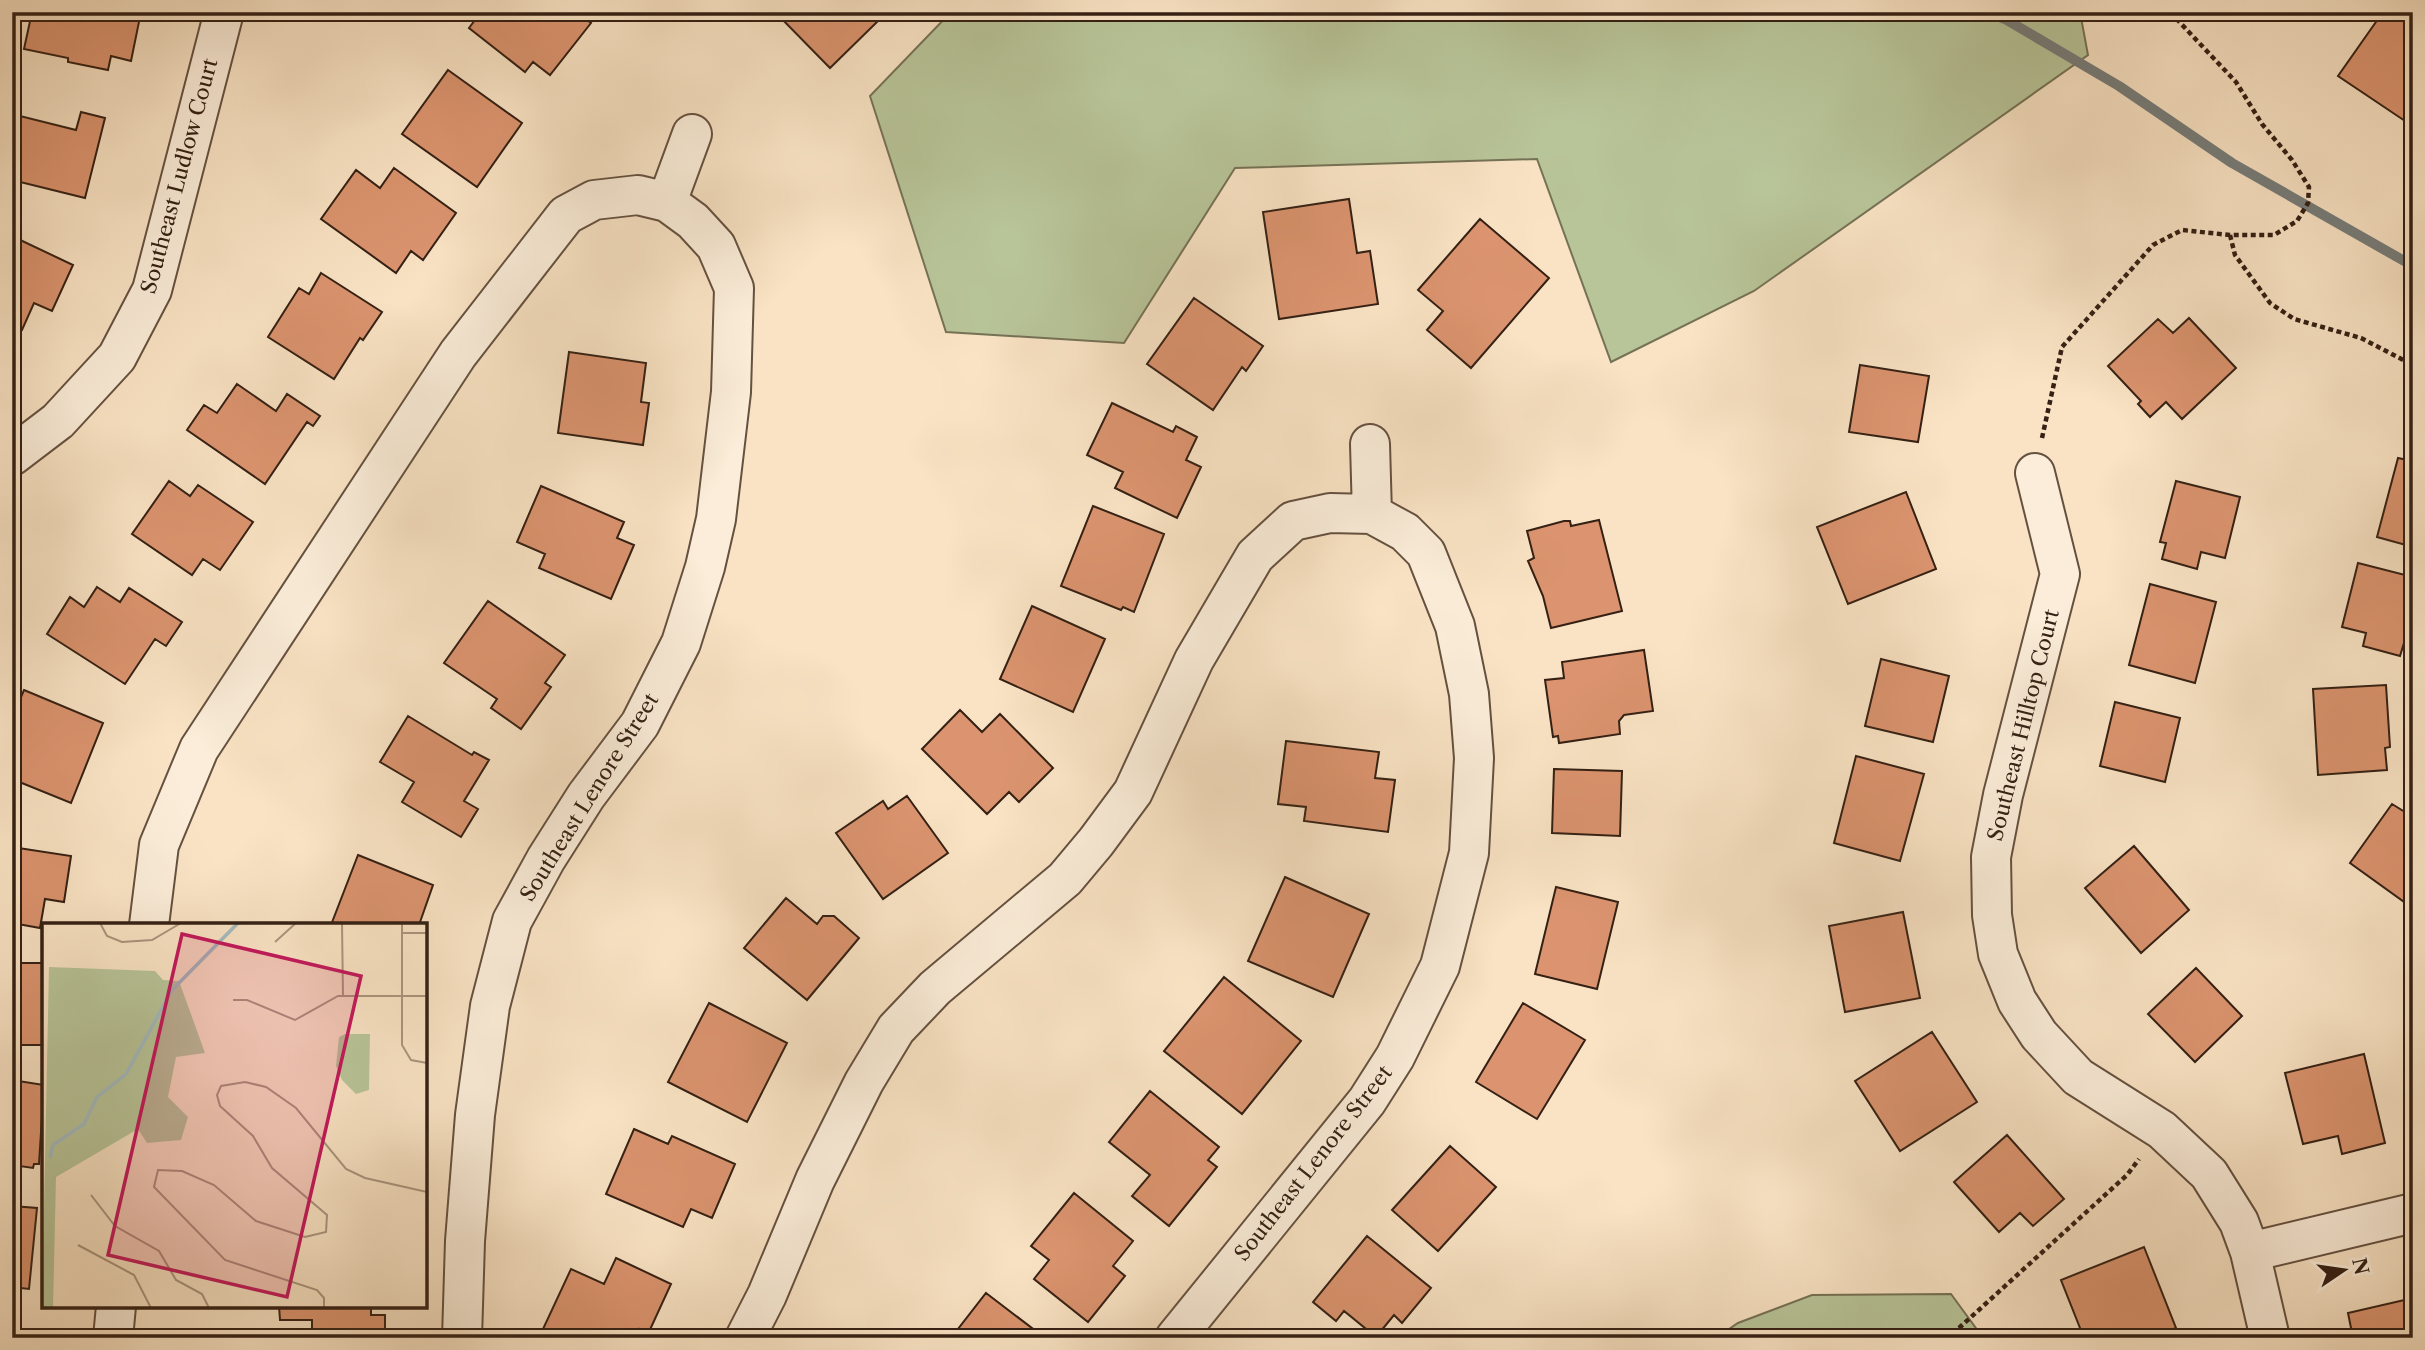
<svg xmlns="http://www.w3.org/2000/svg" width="2425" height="1350" viewBox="0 0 2425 1350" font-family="'Libre Caslon Text',serif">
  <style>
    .green { fill: #b8c599; stroke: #767256; stroke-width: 2 }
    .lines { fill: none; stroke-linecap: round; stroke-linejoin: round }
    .stream { stroke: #777d7b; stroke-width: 10 }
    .building { fill: #db946f; stroke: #342014; stroke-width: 2 }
    .minor-casing { stroke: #655140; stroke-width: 42 }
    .path { stroke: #342014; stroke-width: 4.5; stroke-dasharray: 5 3.5; stroke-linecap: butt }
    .minor { stroke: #fbedd9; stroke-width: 38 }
    .labels { text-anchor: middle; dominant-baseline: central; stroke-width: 5; stroke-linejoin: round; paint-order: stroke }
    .street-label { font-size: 21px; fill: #342014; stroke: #fbedd9 }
    .inset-river { fill: none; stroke: #a3bbbf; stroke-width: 3.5 }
    .inset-road { fill: none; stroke: #aa957e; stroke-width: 2 }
    .view { fill: #c2185b; fill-opacity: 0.15; stroke: #c2185b; stroke-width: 3.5 }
    .inset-edge { fill: none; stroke: #342014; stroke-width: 3.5 }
  </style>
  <rect width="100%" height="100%" fill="#f9e3c4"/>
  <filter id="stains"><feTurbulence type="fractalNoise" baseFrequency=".00286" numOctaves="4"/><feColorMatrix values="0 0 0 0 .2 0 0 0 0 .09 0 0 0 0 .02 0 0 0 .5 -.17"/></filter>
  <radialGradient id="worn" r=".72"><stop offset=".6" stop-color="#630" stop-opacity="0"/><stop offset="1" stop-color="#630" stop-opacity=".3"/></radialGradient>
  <path class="green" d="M951,12H2080L2088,55L1754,291L1611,362L1537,159L1235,168L1124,343L946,332L870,96Z
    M1951,1294L1978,1331L1980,1338H1716L1738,1323L1812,1295Z"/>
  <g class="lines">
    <path class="stream" d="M1986,12L2005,19L2119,86L2232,163L2413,266"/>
  </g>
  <path class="building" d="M32,12H141L131,61L111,56L108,70L68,62V58L24,49Z
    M481,12H577L591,23L550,75L533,62L525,72L469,28Z
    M775,12H871L879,20L830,68Z
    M2383,12H2403L2413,19L2411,125L2338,76Z
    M448,70L522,123L477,187L402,134Z
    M81,112L105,118L85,198L12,180V114L76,130Z
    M394,168L456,213L423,260L411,251L396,273L321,219L356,170L380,188Z
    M1349,199L1357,253L1370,251L1378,304L1279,319L1263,212Z
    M1480,219L1549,278L1471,368L1427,330L1443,311L1418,290Z
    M16,238L73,265L52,311L34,303L22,330L12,325V246Z
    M321,273L382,312L363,340L360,338L334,379L268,337L299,288L309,294Z
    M1194,298L1263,346L1246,371L1242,367L1213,410L1147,364Z
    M2189,318L2236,368L2182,419L2166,402L2150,417L2138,404L2141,401L2108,366L2158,319L2173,333Z
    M569,352L646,363L641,402L649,403L643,445L558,433Z
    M1860,365L1929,376L1918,442L1849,432Z
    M237,384L276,411L287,394L320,416L313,426L307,422L265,484L187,430L204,405L217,413Z
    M1112,403L1173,432L1176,426L1197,437L1186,460L1201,467L1177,518L1115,488L1123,472L1087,455Z
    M2398,458L2413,461V547L2377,537Z
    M169,481L190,496L198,485L253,522L220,570L203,559L192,575L132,534Z
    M2176,481L2240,497L2225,558L2201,552L2197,569L2162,559L2166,543L2160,542Z
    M541,486L624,522L617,538L634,545L611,599L539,568L545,554L517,542Z
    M1906,492L1936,569L1848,604L1817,527Z
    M1093,506L1164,534L1134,612L1123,607L1121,610L1061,586Z
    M1599,520L1622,611L1551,628L1543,596L1528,561L1534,558L1527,531L1564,521H1570L1571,526Z
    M2358,563L2413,577V631L2409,644L2404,643L2400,656L2363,646L2366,633L2342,627Z
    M2150,584L2216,602L2195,683L2129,665Z
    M97,587L120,602L129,588L182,622L166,646L155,639L125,684L47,634L70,597L84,607Z
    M488,601L565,655L545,683L551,687L521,729L491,708L497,699L444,663Z
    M1032,606L1105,639L1073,712L1000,679Z
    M1644,650L1653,711L1624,715L1619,721L1620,734L1559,743L1558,736L1553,737L1545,680L1564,678L1562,662Z
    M1881,659L1949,676L1933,742L1865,726Z
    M2386,685L2390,747L2385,748L2387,770L2318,775L2313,689Z
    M24,690L103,723L71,803L12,779V718Z
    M2115,702L2180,718L2165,782L2100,766Z
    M960,710L982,732L1000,714L1053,768L1019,802L1009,792L987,814L922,749Z
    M408,716L472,755L474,752L489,760L464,801L478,809L461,837L402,802L414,782L380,762Z
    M1286,741L1379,752L1375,778L1395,780L1388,832L1304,821L1306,807L1278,804Z
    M1856,756L1924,774L1900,861L1834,843Z
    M1554,769L1622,771L1620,836L1552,833Z
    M907,796L948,853L883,899L836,833L883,801L888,809Z
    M2392,804L2413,817V895L2407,904L2350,863Z
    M2134,846L2189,910L2141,953L2085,888Z
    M12,847L71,856L64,902L45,899L40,928L12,923Z
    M358,855L433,885L419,925H331Z
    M1285,877L1369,914L1333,997L1248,961Z
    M1556,887L1618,902L1597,989L1535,974Z
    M786,898L817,924L823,916H834L859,938L807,1000L744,948Z
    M1903,912L1920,998L1845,1012L1829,926Z
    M12,963H44V1045H12Z
    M2196,968L2242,1016L2195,1062L2148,1014Z
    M1224,977L1301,1041L1242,1114L1164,1051Z
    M709,1003L787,1043L747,1122L668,1082Z
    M1523,1003L1585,1040L1537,1119L1476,1082Z
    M1932,1032L1977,1102L1900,1151L1855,1081Z
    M2364,1054L2385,1143L2342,1154L2338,1136L2303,1144L2285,1073Z
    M12,1080L44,1085L39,1164H34L33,1168L12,1165Z
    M1150,1091L1219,1147L1208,1160L1217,1167L1169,1226L1132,1196L1150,1175L1109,1142Z
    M634,1129L668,1144L672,1136L735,1164L712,1218L691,1209L683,1227L606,1194Z
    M2007,1135L2064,1199L2033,1226L2020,1213L1999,1232L1954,1182Z
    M1450,1146L1496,1187L1438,1251L1392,1210Z
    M1074,1193L1133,1241L1113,1266L1125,1276L1088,1322L1034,1279L1049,1260L1031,1246Z
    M12,1206L37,1208L29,1289L12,1287Z
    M1367,1236L1431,1288L1402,1323L1394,1315L1376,1337L1344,1311L1336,1321L1313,1302Z
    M2144,1247L2176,1328L2151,1338H2084L2061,1280Z
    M616,1258L671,1284L648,1334L639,1329L635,1338H562L543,1329L571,1269L604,1284Z
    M986,1293L1045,1338H951Z
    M2413,1298V1338H2353L2348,1313Z
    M279,1306H371V1315H385V1338H312V1320H280Z"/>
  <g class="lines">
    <g class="minor-casing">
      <path id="minor" d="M667,202L692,134
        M1370,444L1372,514
        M12,456L58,421L117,357L152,290L224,12
        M2035,473L2060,574L2003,795L1991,857L1992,915L1998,954L2017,1001L2039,1035L2078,1077L2162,1130L2209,1174L2239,1222L2250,1252L2270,1338
        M149,925L159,845L199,749L458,354L566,215L594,200L638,195L667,202L693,221L716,246L734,288L731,392L716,519L705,567L681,643L640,724L586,796L546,859L512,921L490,1006L475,1115L465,1241L462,1338
        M2250,1252L2413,1213
        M113,1338L116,1306
        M745,1338L767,1295L815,1180L864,1082L896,1029L935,988L1065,879L1096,842L1133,792L1194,660L1255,556L1293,521L1330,513L1372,514L1405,532L1426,553L1455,626L1469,694L1474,758L1469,853L1440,966L1395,1057L1367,1101L1175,1338"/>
    </g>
    <path class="path" d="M2230,235L2235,255L2270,303L2294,319L2361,338L2413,365
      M2042,438L2062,347L2153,245L2182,230L2230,235H2274L2297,221L2308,203L2309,187L2292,160L2262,124L2236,82L2170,12
      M1945,1338L1959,1328L2127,1175L2139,1159"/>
    <use href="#minor" class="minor"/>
  </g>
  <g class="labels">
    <g class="street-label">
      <text transform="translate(179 176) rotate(-75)">Southeast Ludlow Court</text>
      <text transform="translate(2023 725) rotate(-76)">Southeast Hilltop Court</text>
      <text transform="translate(589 797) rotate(-58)">Southeast Lenore Street</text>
      <text transform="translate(1313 1163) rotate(-52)">Southeast Lenore Street</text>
    </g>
  </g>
  <g transform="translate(42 923)">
    <rect width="385" height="385" fill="#f9e3c4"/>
    <path d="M7,44L113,48L121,57L137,58L163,130L134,134L126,174L146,194L139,217L105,220L96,206L14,254L11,385H0ZM303,111H328L327,167L314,171L300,157L294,143L297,114Z" fill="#b8c599"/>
    <path class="inset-river" d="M8,235L11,222L42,201L55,174L84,151L130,67L196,0"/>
    <path class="inset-road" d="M58,0L65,13L80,19L110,17L139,0M300,0L301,73M360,0V122L369,137L385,140M360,10H385M233,19L254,0M191,77H205L253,97L296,73H385M49,272L73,303L117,328L134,357L160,371L167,385M36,322L92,352L109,385M282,385V375L275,367L183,337L112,264L116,247L140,248L172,262L214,298L263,314L284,309L285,292L230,245L211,213L178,183L175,172L179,163L203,159L224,164L254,185L304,246L323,255L385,269"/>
    <path class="view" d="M140,11L319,53L245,374L66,332Z"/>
    <rect width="385" height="385" class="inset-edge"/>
  </g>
  <rect width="2425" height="1350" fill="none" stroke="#f9e3c4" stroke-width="42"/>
  <rect x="14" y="14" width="2397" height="1322" fill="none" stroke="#342014" stroke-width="3.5"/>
  <rect x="21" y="21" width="2383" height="1308" fill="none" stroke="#342014" stroke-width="2"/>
  <g transform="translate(2344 1270) rotate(77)" stroke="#fbedd9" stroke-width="5" paint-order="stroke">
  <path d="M0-5L12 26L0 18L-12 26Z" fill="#342014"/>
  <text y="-10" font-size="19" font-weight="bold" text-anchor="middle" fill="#342014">N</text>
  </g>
  <rect width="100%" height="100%" filter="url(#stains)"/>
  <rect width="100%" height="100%" fill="url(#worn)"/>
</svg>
